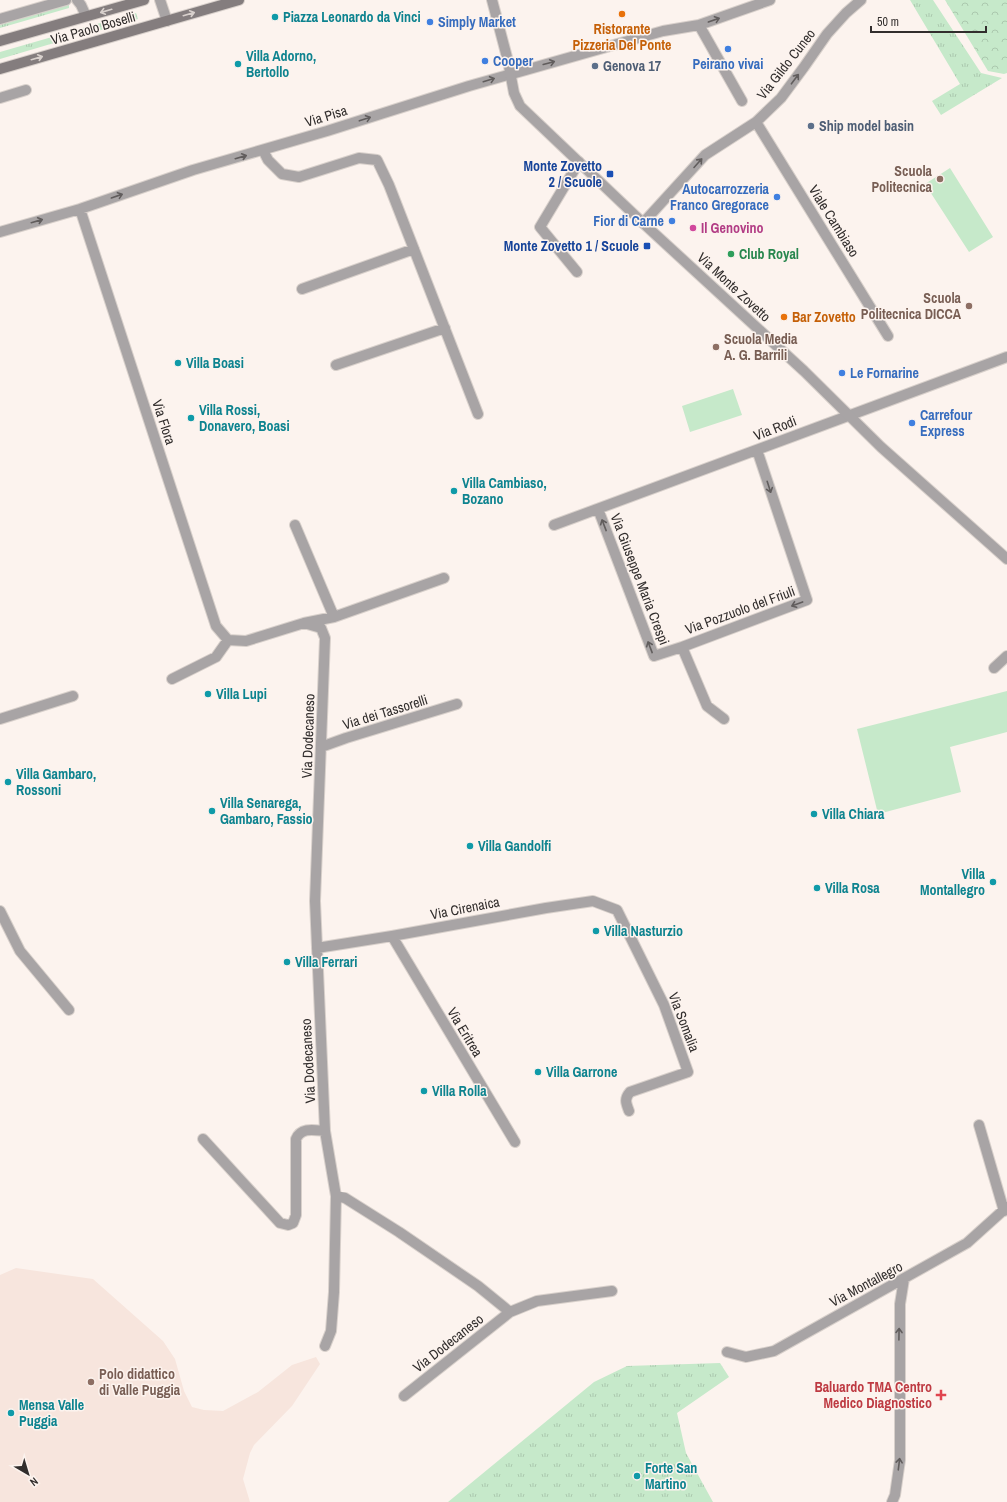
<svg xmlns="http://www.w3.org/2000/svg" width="1007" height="1502" viewBox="0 0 1007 1502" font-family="'Archivo Narrow',sans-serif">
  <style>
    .built { fill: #f7e5dd }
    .grass { fill: url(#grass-tufts) }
    .park { fill: url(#park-crowns) }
    .garden { fill: #c6e9ca }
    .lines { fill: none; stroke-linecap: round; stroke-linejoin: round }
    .minor-casing { stroke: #d8d0cb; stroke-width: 12 }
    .tertiary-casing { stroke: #d8d0cb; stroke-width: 12 }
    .secondary-casing { stroke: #d8d0cb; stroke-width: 12 }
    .minor { stroke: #a8a4a5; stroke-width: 10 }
    .tertiary { stroke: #a8a4a5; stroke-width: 10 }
    .secondary { stroke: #847d7e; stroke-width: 10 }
    .oneway { stroke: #d8d0cc }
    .oneway2 { stroke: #615d5d }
    .food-dot { fill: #e8710a; stroke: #fcf3ee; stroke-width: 1.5 }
    .culture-dot { fill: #0f9aa8; stroke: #fcf3ee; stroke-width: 1.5 }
    .shop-dot { fill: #3f7fe0; stroke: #fcf3ee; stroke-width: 1.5 }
    .service-dot { fill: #5c6f8a; stroke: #fcf3ee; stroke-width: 1.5 }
    .transit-dot { fill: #1a4fb4; stroke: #fcf3ee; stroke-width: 1.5 }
    .education-dot { fill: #8d6e63; stroke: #fcf3ee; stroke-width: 1.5 }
    .hotel-dot { fill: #d1479c; stroke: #fcf3ee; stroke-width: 1.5 }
    .leisure-dot { fill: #2e9e5b; stroke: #fcf3ee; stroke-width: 1.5 }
    .health-dot { fill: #e0444e; stroke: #fcf3ee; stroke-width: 1.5 }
    .labels { text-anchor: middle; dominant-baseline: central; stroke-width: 3; stroke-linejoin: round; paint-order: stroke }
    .culture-label { font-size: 14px; font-weight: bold; fill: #0d838f; stroke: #fcf3ee; text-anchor: start }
    .shop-label { font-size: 14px; font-weight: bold; fill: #366cbe; stroke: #fcf3ee; text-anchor: start }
    .street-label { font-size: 14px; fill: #322e2d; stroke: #fcf3ee }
    .food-label { font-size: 14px; font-weight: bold; fill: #c56008; stroke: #fcf3ee }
    .service-label { font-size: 14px; font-weight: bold; fill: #4e5e75; stroke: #fcf3ee; text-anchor: start }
    .transit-label { font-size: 14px; font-weight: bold; fill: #164399; stroke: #fcf3ee; text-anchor: end }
    .education-label { font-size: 14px; font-weight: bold; fill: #785e54; stroke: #fcf3ee; text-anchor: end }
    .hotel-label { font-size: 14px; font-weight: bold; fill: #b23c85; stroke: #fcf3ee; text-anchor: start }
    .leisure-label { font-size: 14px; font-weight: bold; fill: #27864d; stroke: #fcf3ee; text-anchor: start }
    .health-label { font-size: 14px; font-weight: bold; fill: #be3a42; stroke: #fcf3ee; text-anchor: end }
  </style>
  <defs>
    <pattern id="grass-tufts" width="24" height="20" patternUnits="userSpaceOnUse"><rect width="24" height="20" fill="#c6e9ca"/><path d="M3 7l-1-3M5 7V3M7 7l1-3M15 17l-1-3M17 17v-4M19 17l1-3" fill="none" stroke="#abc8ae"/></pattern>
    <pattern id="park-crowns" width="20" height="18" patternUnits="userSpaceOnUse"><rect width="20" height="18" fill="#c6e9ca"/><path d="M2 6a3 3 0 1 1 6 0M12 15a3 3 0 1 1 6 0" fill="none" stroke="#abc8ae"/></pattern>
  </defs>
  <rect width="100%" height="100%" fill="#fcf3ee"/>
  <path class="built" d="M16,1268L93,1279L163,1341L175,1359L184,1391L192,1407L204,1410L223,1411L258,1392L292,1365L316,1357L320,1364L292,1406L254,1445L250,1453L243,1479L250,1502H0V1275Z"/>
  <path class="grass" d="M910,0H933L981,73L1002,78L941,115L932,101L960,84Z
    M69,4V8L0,28V24Z
    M136,13L138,19L81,36L79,29Z
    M52,37L54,43L0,59V52Z
    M720,1363L729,1377L677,1413L686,1453L713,1502H448L594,1382L627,1366Z"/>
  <path class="park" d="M945,0H1007V73L1004,74L988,71Z"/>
  <path class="garden" d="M950,168L993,237L969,252L925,184Z
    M733,389L742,415L690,432L682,406Z
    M1007,691V732L950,747L961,792L878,814L857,729Z"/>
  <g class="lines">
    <g class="minor-casing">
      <path id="minor" d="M77,0L81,5L86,16
        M160,0L167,21
        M0,19L66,0
        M699,25L742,101
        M0,98L26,90
        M756,122L888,336
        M263,150L268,160L282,174L299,177L359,158L377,160L389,185L478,414
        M80,209L216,626L228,640L246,641L304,623L334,617L444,578
        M643,223L705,155L756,122L781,98L804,67L827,34L846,13L861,0
        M0,232L80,209L193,170L327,131L469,86L663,31L699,25L770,0
        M577,272L540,227L579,162
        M302,289L414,249
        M336,365L445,328
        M598,509L654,656L682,647L807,600L757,450
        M295,525L334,617
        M554,525L1007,357
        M304,623L321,628L325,638L315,901L325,1131L336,1196L334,1292L331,1331L325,1346
        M682,647L707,706L724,719
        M994,668L1007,656
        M172,679L216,657L228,640
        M0,719L73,696
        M321,747L346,738L457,704
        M0,911L20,951L69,1010
        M392,936L515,1142
        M317,948L392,936L546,908L593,901L617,910L664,1005L688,1072L630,1092C624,1099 626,1103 629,1111
        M979,1125L1004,1211
        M203,1139L280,1223L288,1225L293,1223L296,1215V1139C301,1127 314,1130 325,1131
        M336,1196L345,1198L399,1232L478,1286L510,1312L404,1396
        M510,1312L537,1301L612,1291
        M727,1352L746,1357L774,1351L967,1243L1007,1207
        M892,1502L895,1495L900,1460V1304L904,1279"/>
    </g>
    <g class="tertiary-casing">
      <path id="tertiary" d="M492,0L508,61L514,93L520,106L643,223L804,371L881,447L1007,559"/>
    </g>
    <g class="secondary-casing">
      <path id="secondary" d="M0,41L144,0
        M0,69L239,0"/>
    </g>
    <use href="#minor" class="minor"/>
    <use href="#tertiary" class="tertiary"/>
    <use href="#secondary" class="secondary"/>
  </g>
  <defs><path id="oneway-shaft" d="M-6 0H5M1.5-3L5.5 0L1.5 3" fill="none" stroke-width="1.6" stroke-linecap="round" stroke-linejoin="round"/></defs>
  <g class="oneway">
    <use href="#oneway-shaft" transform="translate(106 11) rotate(164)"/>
    <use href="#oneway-shaft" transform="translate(189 14) rotate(-16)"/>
    <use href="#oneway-shaft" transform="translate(37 58) rotate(-16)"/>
  </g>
  <g class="oneway2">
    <use href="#oneway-shaft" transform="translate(714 20) rotate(-19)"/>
    <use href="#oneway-shaft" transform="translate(549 63) rotate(-15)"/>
    <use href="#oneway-shaft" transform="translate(795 79) rotate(-53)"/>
    <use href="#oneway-shaft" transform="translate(489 80) rotate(-17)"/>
    <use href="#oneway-shaft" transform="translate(365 119) rotate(-18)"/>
    <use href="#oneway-shaft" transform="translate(241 157) rotate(-16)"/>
    <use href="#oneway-shaft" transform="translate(698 163) rotate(-48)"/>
    <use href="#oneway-shaft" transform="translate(117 196) rotate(-19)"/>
    <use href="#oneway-shaft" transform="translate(37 221) rotate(-16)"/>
    <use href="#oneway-shaft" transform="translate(769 487) rotate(72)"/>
    <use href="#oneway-shaft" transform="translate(604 525) rotate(-111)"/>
    <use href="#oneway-shaft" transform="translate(797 604) rotate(160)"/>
    <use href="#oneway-shaft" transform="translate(650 647) rotate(-111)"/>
    <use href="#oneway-shaft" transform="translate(899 1334) rotate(-89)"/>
    <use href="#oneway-shaft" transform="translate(899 1464) rotate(-83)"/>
  </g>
  <g class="food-dot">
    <circle cx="622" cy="14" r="4"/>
    <circle cx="784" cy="317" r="4"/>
  </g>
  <g class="culture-dot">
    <circle cx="275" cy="17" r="4"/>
    <circle cx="238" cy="64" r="4"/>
    <circle cx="178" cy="363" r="4"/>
    <circle cx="191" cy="418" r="4"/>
    <circle cx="454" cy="491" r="4"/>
    <circle cx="208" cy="694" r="4"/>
    <circle cx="8" cy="782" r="4"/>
    <circle cx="212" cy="811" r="4"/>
    <circle cx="814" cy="814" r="4"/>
    <circle cx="470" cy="846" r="4"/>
    <circle cx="993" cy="882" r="4"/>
    <circle cx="817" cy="888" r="4"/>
    <circle cx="596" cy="931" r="4"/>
    <circle cx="287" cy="962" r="4"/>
    <circle cx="538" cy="1072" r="4"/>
    <circle cx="424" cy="1091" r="4"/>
    <circle cx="11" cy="1413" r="4"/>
    <circle cx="637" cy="1476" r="4"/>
  </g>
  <g class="shop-dot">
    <circle cx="430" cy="22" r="4"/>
    <circle cx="728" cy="49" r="4"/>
    <circle cx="485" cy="61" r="4"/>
    <circle cx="777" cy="197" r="4"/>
    <circle cx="672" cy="221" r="4"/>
    <circle cx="842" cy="373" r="4"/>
    <circle cx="912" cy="423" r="4"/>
  </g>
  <g class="service-dot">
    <circle cx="595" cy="66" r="4"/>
    <circle cx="811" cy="126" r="4"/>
  </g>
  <g class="transit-dot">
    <rect x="606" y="170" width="8" height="8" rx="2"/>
    <rect x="643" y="242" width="8" height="8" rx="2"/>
  </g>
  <g class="education-dot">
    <circle cx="940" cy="179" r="4"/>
    <circle cx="969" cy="306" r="4"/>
    <circle cx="716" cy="347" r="4"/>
    <circle cx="91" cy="1382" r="4"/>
  </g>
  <circle class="hotel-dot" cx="693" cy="228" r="4"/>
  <circle class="leisure-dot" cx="731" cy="254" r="4"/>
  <path class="health-dot" d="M939 1389h4v4h4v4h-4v4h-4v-4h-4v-4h4z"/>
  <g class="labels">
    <g class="culture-label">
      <text x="283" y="17">Piazza Leonardo da Vinci</text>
      <text x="246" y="56">Villa Adorno,<tspan x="246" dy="16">Bertollo</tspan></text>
      <text x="186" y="363">Villa Boasi</text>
      <text x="199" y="410">Villa Rossi,<tspan x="199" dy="16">Donavero, Boasi</tspan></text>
      <text x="462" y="483">Villa Cambiaso,<tspan x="462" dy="16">Bozano</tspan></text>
      <text x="216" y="694">Villa Lupi</text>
      <text x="16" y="774">Villa Gambaro,<tspan x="16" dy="16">Rossoni</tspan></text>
      <text x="220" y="803">Villa Senarega,<tspan x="220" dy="16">Gambaro, Fassio</tspan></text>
      <text x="822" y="814">Villa Chiara</text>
      <text x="478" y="846">Villa Gandolfi</text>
      <text x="985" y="874" text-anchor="end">Villa<tspan x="985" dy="16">Montallegro</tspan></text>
      <text x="825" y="888">Villa Rosa</text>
      <text x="604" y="931">Villa Nasturzio</text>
      <text x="295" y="962">Villa Ferrari</text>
      <text x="546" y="1072">Villa Garrone</text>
      <text x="432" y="1091">Villa Rolla</text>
      <text x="19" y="1405">Mensa Valle<tspan x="19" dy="16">Puggia</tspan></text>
      <text x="645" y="1468">Forte San<tspan x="645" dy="16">Martino</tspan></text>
    </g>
    <g class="shop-label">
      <text x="438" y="22">Simply Market</text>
      <text x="493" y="61">Cooper</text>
      <text x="728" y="64" text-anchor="middle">Peirano vivai</text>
      <text x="769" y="189" text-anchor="end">Autocarrozzeria<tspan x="769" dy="16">Franco Gregorace</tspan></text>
      <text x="664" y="221" text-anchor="end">Fior di Carne</text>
      <text x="850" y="373">Le Fornarine</text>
      <text x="920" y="415">Carrefour<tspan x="920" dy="16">Express</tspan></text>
    </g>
    <g class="street-label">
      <text transform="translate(93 28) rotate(-16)">Via Paolo Boselli</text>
      <text transform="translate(786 64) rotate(-52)">Via Gildo Cuneo</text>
      <text transform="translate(326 116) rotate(-17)">Via Pisa</text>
      <text transform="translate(834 221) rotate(58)">Viale Cambiaso</text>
      <text transform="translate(734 287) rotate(43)">Via Monte Zovetto</text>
      <text transform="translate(164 422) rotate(72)">Via Flora</text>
      <text transform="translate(775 428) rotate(-21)">Via Rodi</text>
      <text transform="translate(640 579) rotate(69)">Via Giuseppe Maria Crespi</text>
      <text transform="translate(740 610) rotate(-20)">Via Pozzuolo del Friuli</text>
      <text transform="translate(385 712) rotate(-17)">Via dei Tassorelli</text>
      <text transform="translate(308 736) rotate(-88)">Via Dodecaneso</text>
      <text transform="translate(465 908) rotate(-11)">Via Cirenaica</text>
      <text transform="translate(684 1022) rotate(69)">Via Somalia</text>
      <text transform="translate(465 1032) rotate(59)">Via Eritrea</text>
      <text transform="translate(308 1061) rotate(-93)">Via Dodecaneso</text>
      <text transform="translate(866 1284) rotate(-28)">Via Montallegro</text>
      <text transform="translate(448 1343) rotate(-38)">Via Dodecaneso</text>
    </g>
    <g class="food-label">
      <text x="622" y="29">Ristorante<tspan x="622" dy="16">Pizzeria Del Ponte</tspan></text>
      <text x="792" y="317" text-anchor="start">Bar Zovetto</text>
    </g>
    <g class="service-label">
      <text x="603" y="66">Genova 17</text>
      <text x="819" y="126">Ship model basin</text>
    </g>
    <g class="transit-label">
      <text x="602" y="166">Monte Zovetto<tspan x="602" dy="16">2 / Scuole</tspan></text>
      <text x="639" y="246">Monte Zovetto 1 / Scuole</text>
    </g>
    <g class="education-label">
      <text x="932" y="171">Scuola<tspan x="932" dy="16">Politecnica</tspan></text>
      <text x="961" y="298">Scuola<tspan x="961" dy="16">Politecnica DICCA</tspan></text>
      <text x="724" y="339" text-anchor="start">Scuola Media<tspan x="724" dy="16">A. G. Barrili</tspan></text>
      <text x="99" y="1374" text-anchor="start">Polo didattico<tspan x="99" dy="16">di Valle Puggia</tspan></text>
    </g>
    <g class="hotel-label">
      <text x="701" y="228">Il Genovino</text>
    </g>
    <g class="leisure-label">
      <text x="739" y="254">Club Royal</text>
    </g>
    <g class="health-label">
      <text x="932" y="1387">Baluardo TMA Centro<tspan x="932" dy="16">Medico Diagnostico</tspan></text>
    </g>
  </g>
  <g transform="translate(28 1474) rotate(142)" stroke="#fcf3ee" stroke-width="3" paint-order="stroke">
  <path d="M0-3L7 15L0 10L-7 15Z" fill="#322e2d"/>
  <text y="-6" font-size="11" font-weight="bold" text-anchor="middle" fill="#322e2d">N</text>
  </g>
  <path d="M871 26v6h115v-6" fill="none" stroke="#322e2d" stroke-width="2"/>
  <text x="877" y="26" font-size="12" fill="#322e2d" stroke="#fcf3ee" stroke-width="3" paint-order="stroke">50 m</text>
</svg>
